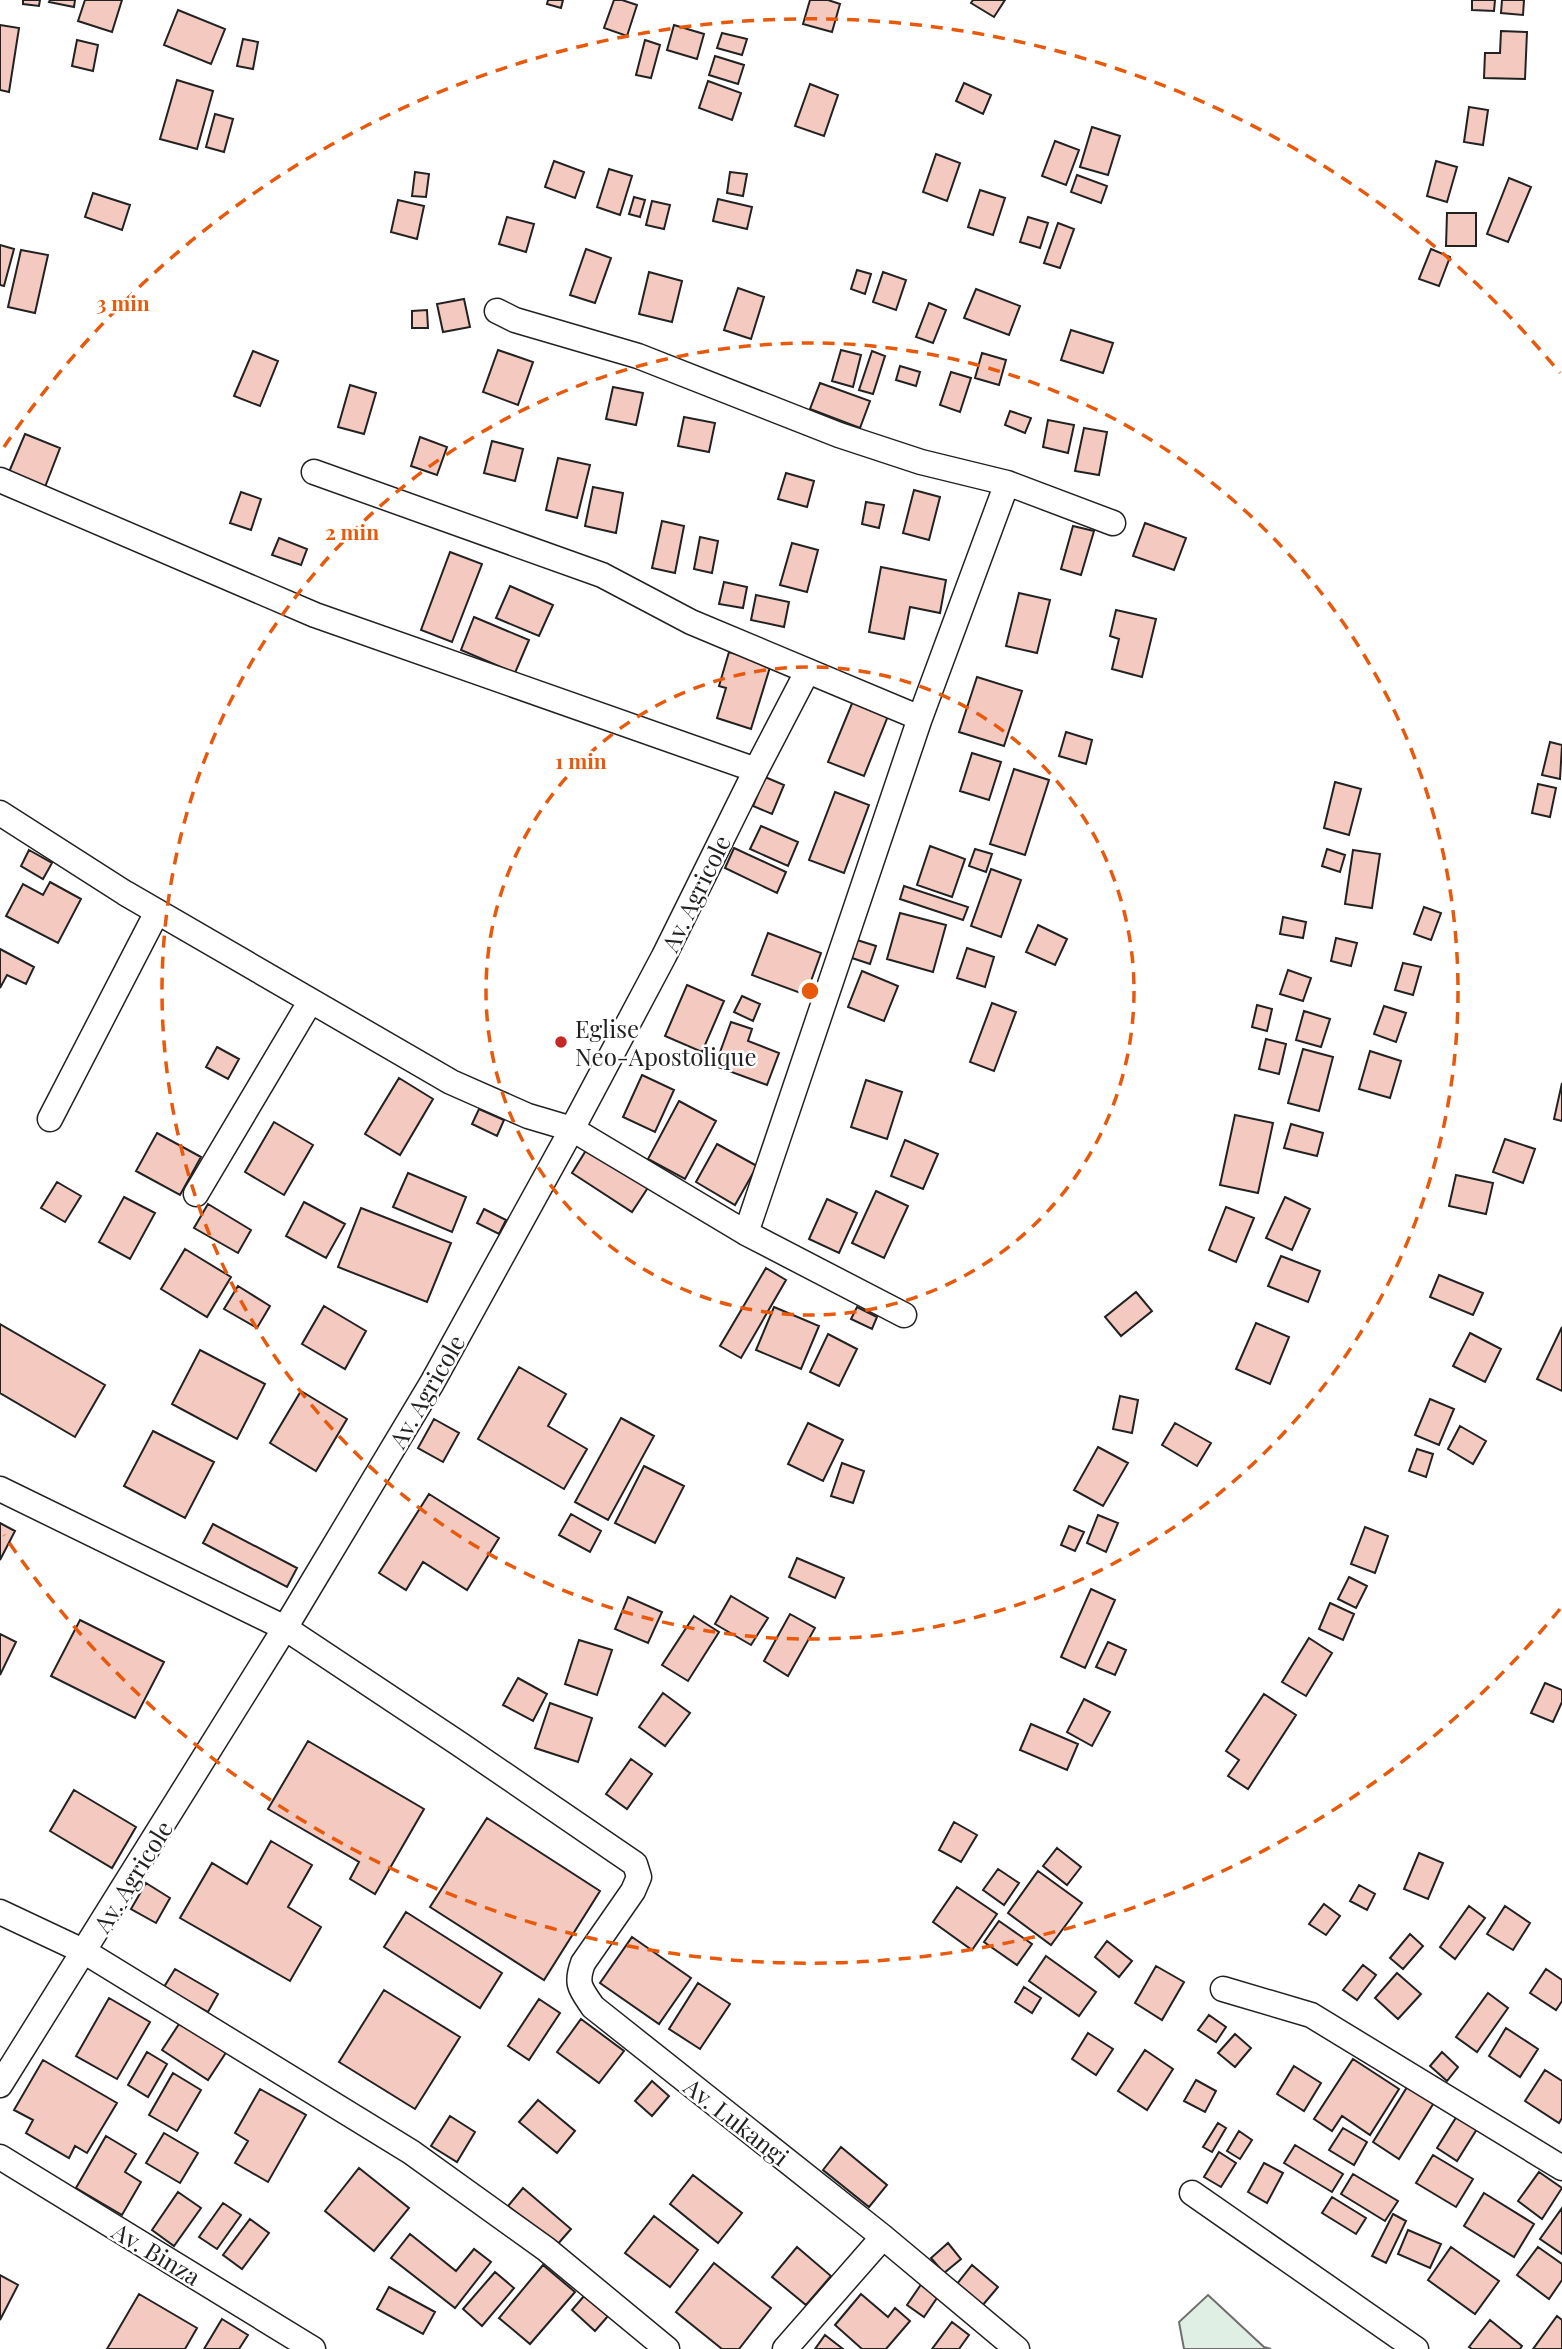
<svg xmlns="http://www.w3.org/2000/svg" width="1562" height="2349" viewBox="0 0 1562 2349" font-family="'Playfair Display',serif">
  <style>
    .green { fill: #e0efe3; stroke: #6f6f6f; stroke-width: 2 }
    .building { fill: #f3c9c0; stroke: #222; stroke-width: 2 }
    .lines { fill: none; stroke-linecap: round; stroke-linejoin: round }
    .street-casing { stroke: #222; stroke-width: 27 }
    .street { stroke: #fff; stroke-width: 24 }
    .ring { fill: none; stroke: #e8590c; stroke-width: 3.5; stroke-dasharray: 12 9 }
    .poi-dot { fill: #c62828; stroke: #fff; stroke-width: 2.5 }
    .labels { text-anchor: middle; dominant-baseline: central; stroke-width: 5; stroke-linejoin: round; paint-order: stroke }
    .street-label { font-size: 24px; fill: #222; stroke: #fff }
    .poi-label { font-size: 24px; fill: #222; stroke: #fff; text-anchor: start }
    .centre { fill: #e8590c; stroke: #fff; stroke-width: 3.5 }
    .ring-label { font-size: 21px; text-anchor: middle; font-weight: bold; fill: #e8590c; stroke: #fff; stroke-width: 5; stroke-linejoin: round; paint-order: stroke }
  </style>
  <rect width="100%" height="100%" fill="#fff"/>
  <path class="green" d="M1208,2295L1264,2347L1271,2349H1184L1179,2322Z"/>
  <path class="building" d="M23,0H40L39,6L23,4Z
    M50,0H75L74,7L49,2Z
    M85,0H122L112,32L78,21Z
    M548,0H563L561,8L547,4Z
    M614,0H622L637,5L627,36L604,28Z
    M810,0H828L840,4L832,32L803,24Z
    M973,0H1005L994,17L971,3Z
    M1472,0H1495L1494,11L1472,10Z
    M1502,0H1524L1523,15L1501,13Z
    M178,10L225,29L211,64L164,45Z
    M0,25L19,28L9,92L0,90Z
    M674,25L704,34L697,59L667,50Z
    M1501,31L1527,32L1525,79L1484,78L1485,53H1500Z
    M722,33L747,39L742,55L717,48Z
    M243,39L258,42L253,69L237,66Z
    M77,40L98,45L93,71L72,66Z
    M645,40L660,45L651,78L636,75Z
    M715,56L744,65L738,84L709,75Z
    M177,80L213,91L197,149L160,139Z
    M708,81L741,93L732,120L699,108Z
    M964,83L991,95L983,114L956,101Z
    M810,84L838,95L824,136L795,126Z
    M1469,107L1488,110L1483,145L1464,142Z
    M215,114L233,119L224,152L206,147Z
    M1092,127L1120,136L1108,175L1080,167Z
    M1055,141L1079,150L1066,185L1042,176Z
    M936,154L960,163L947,201L923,192Z
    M554,161L584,172L575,198L545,187Z
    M1436,161L1457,167L1447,202L1427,196Z
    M609,169L632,176L620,215L597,207Z
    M415,172L429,174L426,197L412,196Z
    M730,172L747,174L743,196L727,193Z
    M1077,175L1107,186L1101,203L1071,192Z
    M1509,178L1531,187L1508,242L1487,234Z
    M980,190L1005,198L993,235L968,227Z
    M93,193L130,205L122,230L85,217Z
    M634,197L645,200L640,217L629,214Z
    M718,199L752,207L747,229L713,221Z
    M398,200L424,206L417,239L391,232Z
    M652,201L670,205L664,229L646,225Z
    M1447,213H1476V246H1446Z
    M507,217L534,224L526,252L499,244Z
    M1028,217L1048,223L1040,248L1020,242Z
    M1058,223L1074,229L1060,268L1044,263Z
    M0,245L14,249L4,286L0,285Z
    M586,249L611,258L595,303L570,295Z
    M1431,249L1450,257L1439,286L1419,279Z
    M21,250L48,255L35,313L8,307Z
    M857,270L871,274L865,294L851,289Z
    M649,272L682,281L672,322L639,314Z
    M883,272L906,280L896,310L873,302Z
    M738,288L764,297L751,339L724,330Z
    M976,289L1020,306L1009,335L964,318Z
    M464,299L470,327L443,332L437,304Z
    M929,303L946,310L933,343L916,337Z
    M427,310L428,328H412V311Z
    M1071,330L1113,343L1103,373L1061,360Z
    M498,350L533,362L518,405L483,392Z
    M841,350L861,355L853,387L832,381Z
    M253,351L278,361L260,406L234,396Z
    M872,351L885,356L873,394L859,390Z
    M982,353L1006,360L999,385L975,378Z
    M900,366L920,372L916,386L896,380Z
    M951,372L971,378L960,412L940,405Z
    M820,383L870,401L860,428L810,409Z
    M350,385L376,393L364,434L338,427Z
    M613,387L643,393L636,425L606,419Z
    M1010,411L1031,418L1025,433L1005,425Z
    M684,417L715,423L709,452L678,446Z
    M1048,420L1074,425L1068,453L1043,447Z
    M1084,428L1107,432L1099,475L1075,471Z
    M25,434L60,448L45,487L9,472Z
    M420,437L447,447L437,475L411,466Z
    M492,441L523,449L515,481L484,473Z
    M558,458L590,465L577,518L546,510Z
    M786,473L814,481L807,507L778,499Z
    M593,487L623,493L616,533L585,526Z
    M914,490L940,497L929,540L903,533Z
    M241,492L261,499L251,530L230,523Z
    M866,502L884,505L879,528L862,524Z
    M662,521L684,526L675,573L652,568Z
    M1145,523L1186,538L1174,570L1133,556Z
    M1073,526L1094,531L1081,575L1061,569Z
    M700,537L718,541L712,573L694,569Z
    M279,538L307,549L301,565L272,555Z
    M792,543L818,550L807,592L780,585Z
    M450,552L482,564L452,642L421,630Z
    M881,567L946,580L940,613L910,607L904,639L869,632Z
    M724,582L747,587L743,608L719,604Z
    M510,586L553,605L539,636L496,618Z
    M1019,593L1050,600L1037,653L1006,646Z
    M756,595L789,602L784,627L751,620Z
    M1116,610L1156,619L1142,677L1112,669L1119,639L1110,636Z
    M474,617L529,640L515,673L461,650Z
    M729,652L771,664L751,729L717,718L726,688L719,686Z
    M977,677L1022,691L1004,746L959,732Z
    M853,701L888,716L864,776L828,762Z
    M1066,732L1092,740L1086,764L1059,756Z
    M1550,742L1562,745L1560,779L1542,775Z
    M972,753L1001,762L989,800L960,791Z
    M1014,769L1049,780L1025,855L990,844Z
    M765,777L784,785L772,814L753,806Z
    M1335,782L1361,789L1349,835L1324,828Z
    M1538,784L1556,788L1550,817L1532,813Z
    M835,792L869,805L844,873L809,860Z
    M761,826L798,842L788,866L750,849Z
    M930,846L965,859L952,897L917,885Z
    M734,848L786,872L777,893L725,868Z
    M975,849L992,854L986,872L969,866Z
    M1327,849L1345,855L1340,872L1322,866Z
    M29,850L52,863L43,879L21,866Z
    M1353,850L1380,854L1372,908L1345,904Z
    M991,869L1021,880L1001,937L971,926Z
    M50,882L81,899L58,943L6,916L23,884L43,895Z
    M904,886L968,907L963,920L900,899Z
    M1424,907L1441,913L1431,940L1414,934Z
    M900,913L946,925L933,972L887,959Z
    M1283,917L1306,922L1303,938L1280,934Z
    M1038,925L1067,939L1055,965L1026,952Z
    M768,933L821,953L806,995L752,975Z
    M1336,938L1357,943L1351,966L1331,961Z
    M857,940L876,946L870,964L852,958Z
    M967,948L994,957L985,987L957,978Z
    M0,949L34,967L26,984L7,975L0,988Z
    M1403,963L1421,967L1413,995L1395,990Z
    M1288,970L1311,978L1303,1001L1280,994Z
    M862,971L898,986L884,1021L848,1007Z
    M687,985L724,1001L702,1052L665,1036Z
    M742,996L760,1004L753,1021L734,1012Z
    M992,1003L1016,1012L994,1071L970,1062Z
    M1257,1005L1272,1009L1267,1031L1252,1027Z
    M1384,1006L1406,1013L1396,1042L1374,1034Z
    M1304,1011L1330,1019L1321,1047L1296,1040Z
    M731,1022L752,1029L748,1041L779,1053L767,1085L715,1066Z
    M1266,1039L1286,1044L1279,1074L1259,1069Z
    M217,1047L239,1059L228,1079L206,1067Z
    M1303,1049L1333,1057L1319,1111L1288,1103Z
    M1370,1051L1401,1061L1390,1098L1359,1089Z
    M642,1075L674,1090L655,1132L623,1117Z
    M399,1078L433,1099L400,1155L365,1134Z
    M866,1080L902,1092L887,1139L851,1127Z
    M1562,1083V1121L1554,1119Z
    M679,1101L716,1121L685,1179L648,1159Z
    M479,1109L504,1120L497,1136L472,1124Z
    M1235,1115L1273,1123L1258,1193L1220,1185Z
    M274,1122L313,1145L284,1195L245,1172Z
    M1291,1124L1323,1133L1317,1156L1284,1148Z
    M157,1133L201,1157L180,1195L136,1171Z
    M1505,1139L1535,1149L1523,1183L1493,1172Z
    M905,1140L938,1154L923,1189L891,1176Z
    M590,1144L651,1183L632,1212L572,1173Z
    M717,1144L757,1166L735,1205L696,1182Z
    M408,1173L466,1197L452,1232L393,1207Z
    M1456,1175L1493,1183L1486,1214L1449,1206Z
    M57,1182L81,1196L65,1222L41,1208Z
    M876,1191L908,1206L884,1258L852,1243Z
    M124,1197L155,1213L130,1259L99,1242Z
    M1285,1197L1310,1209L1292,1250L1266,1238Z
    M827,1199L857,1213L839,1253L809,1239Z
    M304,1202L345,1224L326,1258L286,1236Z
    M208,1204L251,1230L238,1253L194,1228Z
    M1226,1207L1254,1218L1236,1262L1209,1250Z
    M361,1208L451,1243L427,1302L338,1267Z
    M484,1209L506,1220L499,1234L477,1223Z
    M185,1249L231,1277L207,1317L161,1289Z
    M1281,1256L1320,1271L1308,1302L1268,1286Z
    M766,1268L786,1280L741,1358L720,1346Z
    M1439,1275L1483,1293L1473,1315L1430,1297Z
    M238,1286L270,1306L257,1328L224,1309Z
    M1136,1292L1152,1311L1121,1336L1105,1317Z
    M324,1306L366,1331L345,1369L302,1344Z
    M774,1307L819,1326L801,1369L756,1350Z
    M857,1307L877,1317L872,1329L851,1319Z
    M1256,1323L1289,1337L1270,1384L1236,1369Z
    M0,1324L105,1385L75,1437L0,1393Z
    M1562,1327V1391L1537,1379Z
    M1470,1333L1501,1349L1485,1382L1453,1366Z
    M828,1334L857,1349L839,1386L810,1372Z
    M200,1350L265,1384L237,1439L172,1404Z
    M519,1367L566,1394L548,1426L587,1449L564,1489L478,1439Z
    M301,1391L347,1419L316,1471L270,1443Z
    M1120,1396L1138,1400L1132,1433L1113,1429Z
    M1430,1399L1454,1409L1439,1445L1415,1435Z
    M621,1418L654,1436L608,1520L575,1502Z
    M434,1419L459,1433L443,1462L418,1448Z
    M808,1423L843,1440L823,1481L788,1464Z
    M1175,1423L1211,1443L1197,1466L1162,1445Z
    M1460,1426L1486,1441L1473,1464L1448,1449Z
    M153,1431L214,1462L185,1518L124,1486Z
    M1098,1447L1128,1463L1103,1506L1074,1490Z
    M1417,1449L1433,1454L1426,1477L1409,1471Z
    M842,1463L864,1471L853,1503L831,1496Z
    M644,1466L684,1486L655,1543L615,1523Z
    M429,1494L499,1538L467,1590L423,1562L406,1590L379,1573Z
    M571,1514L601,1531L590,1552L559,1535Z
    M1098,1515L1118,1523L1106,1552L1087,1543Z
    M0,1523L15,1531L0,1560Z
    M213,1524L297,1568L287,1587L203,1543Z
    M1069,1526L1084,1532L1075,1551L1061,1545Z
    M1365,1527L1388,1536L1375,1573L1351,1564Z
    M797,1558L844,1578L835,1598L789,1577Z
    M1349,1577L1367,1586L1356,1608L1338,1599Z
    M1091,1589L1115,1600L1085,1668L1061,1657Z
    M731,1596L768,1618L751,1645L715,1624Z
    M628,1597L662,1612L648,1643L615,1629Z
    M1330,1603L1354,1614L1343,1640L1319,1629Z
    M790,1614L815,1628L788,1676L764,1661Z
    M694,1616L719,1632L688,1681L662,1665Z
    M80,1620L164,1662L135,1718L51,1676Z
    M0,1634L16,1642L0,1675Z
    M1309,1638L1332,1653L1306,1696L1282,1682Z
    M579,1640L612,1650L597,1695L565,1684Z
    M1108,1642L1126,1650L1115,1675L1096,1667Z
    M518,1678L547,1694L533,1721L503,1705Z
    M1545,1683L1562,1690V1702L1553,1722L1531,1713Z
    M663,1693L690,1713L665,1746L639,1727Z
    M1264,1694L1296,1715L1248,1789L1228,1776L1239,1760L1226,1751Z
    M1084,1699L1110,1712L1092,1746L1067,1732Z
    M550,1703L592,1718L578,1762L535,1748Z
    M1031,1724L1078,1744L1067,1770L1020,1750Z
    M308,1741L424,1809L375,1894L350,1879L359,1862L268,1809Z
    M631,1759L652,1774L627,1809L606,1794Z
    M74,1790L136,1827L112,1868L50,1831Z
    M487,1818L600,1891L544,1980L430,1907Z
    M954,1822L977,1835L961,1862L939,1850Z
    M271,1841L312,1865L288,1907L321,1927L290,1981L180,1918L212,1863L247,1884Z
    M1057,1848L1081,1867L1067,1885L1043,1866Z
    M1419,1853L1443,1863L1428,1899L1404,1889Z
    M998,1869L1019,1883L1004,1905L983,1890Z
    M1038,1871L1082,1903L1051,1945L1008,1913Z
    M146,1883L170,1898L156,1923L131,1909Z
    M1359,1885L1375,1894L1367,1910L1350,1901Z
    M957,1887L997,1914L972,1950L933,1922Z
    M1324,1904L1340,1916L1326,1935L1309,1924Z
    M1469,1906L1485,1918L1455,1959L1440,1947Z
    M1505,1906L1530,1923L1513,1950L1487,1934Z
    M406,1912L502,1973L480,2008L384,1947Z
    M999,1921L1032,1944L1017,1965L984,1942Z
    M1410,1934L1423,1946L1403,1969L1390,1958Z
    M632,1937L691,1978L659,2024L600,1983Z
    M1107,1941L1132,1961L1119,1977L1095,1957Z
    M1046,1956L1096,1992L1079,2016L1029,1981Z
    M1363,1965L1376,1975L1357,2000L1343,1990Z
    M1156,1966L1184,1982L1162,2020L1135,2003Z
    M175,1969L218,1994L208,2012L164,1987Z
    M1546,1969L1562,1980V2001L1556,2010L1530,1993Z
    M1397,1973L1421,1994L1398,2019L1375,1998Z
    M698,1983L730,2004L700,2049L669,2029Z
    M1024,1987L1041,1998L1032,2013L1015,2002Z
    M384,1990L460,2037L415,2109L339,2062Z
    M1488,1993L1508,2008L1477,2052L1456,2037Z
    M109,1998L150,2022L117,2079L76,2056Z
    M539,1999L560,2013L529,2060L508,2046Z
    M1209,2015L1226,2027L1216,2042L1198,2030Z
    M581,2019L624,2051L599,2083L557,2052Z
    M181,2021L227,2051L208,2080L162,2050Z
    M1506,2028L1538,2049L1520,2077L1489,2056Z
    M1088,2033L1113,2049L1096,2075L1072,2059Z
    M1235,2034L1251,2048L1235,2067L1218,2053Z
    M1145,2050L1173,2069L1147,2110L1118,2091Z
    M147,2052L167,2064L148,2097L128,2085Z
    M1442,2052L1458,2067L1447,2081L1430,2066Z
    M1353,2059L1399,2089L1370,2135L1342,2116L1332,2131L1314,2119Z
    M43,2060L117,2103L87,2153L75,2146L69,2158L26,2133L33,2120L14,2110Z
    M1294,2066L1321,2083L1304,2111L1277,2094Z
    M1545,2070L1562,2081V2118L1559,2123L1525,2101Z
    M173,2073L201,2090L177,2131L149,2115Z
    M1196,2080L1216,2091L1205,2112L1184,2101Z
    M652,2081L669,2096L652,2116L635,2101Z
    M1409,2084L1435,2101L1399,2159L1373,2142Z
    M260,2089L306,2115L268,2182L235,2163L248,2141L235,2133Z
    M538,2100L575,2131L557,2153L519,2122Z
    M450,2116L475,2132L457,2162L431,2146Z
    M1457,2116L1477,2129L1457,2161L1437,2148Z
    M1218,2123L1226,2128L1212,2152L1203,2147Z
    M1343,2128L1367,2142L1354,2165L1329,2150Z
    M1239,2131L1252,2140L1240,2159L1227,2151Z
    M164,2133L198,2153L180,2183L146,2163Z
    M106,2136L136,2154L125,2172L141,2182L122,2215L76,2188Z
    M1295,2145L1343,2174L1332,2192L1284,2163Z
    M841,2147L887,2185L869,2207L823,2170Z
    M1219,2152L1236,2163L1221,2187L1204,2177Z
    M1433,2155L1473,2179L1456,2207L1416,2183Z
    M1264,2163L1283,2173L1267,2203L1248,2192Z
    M359,2168L409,2208L374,2251L325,2211Z
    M1539,2172L1562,2188L1542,2219L1518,2201Z
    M1353,2174L1398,2201L1385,2221L1341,2194Z
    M693,2175L742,2213L718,2243L670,2204Z
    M523,2188L571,2229L556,2246L508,2206Z
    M178,2192L201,2208L174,2246L152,2230Z
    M1484,2193L1534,2224L1514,2257L1464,2226Z
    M1332,2197L1366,2218L1356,2234L1322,2213Z
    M223,2203L241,2215L217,2249L199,2237Z
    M1562,2208V2254L1540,2239Z
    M1393,2214L1406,2221L1386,2263L1372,2256Z
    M654,2216L698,2250L670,2287L625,2253Z
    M250,2219L269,2233L242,2269L223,2255Z
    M1408,2230L1441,2244L1430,2268L1398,2254Z
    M410,2234L456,2271L474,2249L491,2262L455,2308L391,2258Z
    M948,2243L961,2259L944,2273L931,2258Z
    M797,2247L831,2276L806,2305L772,2277Z
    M1451,2247L1499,2281L1475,2314L1428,2280Z
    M1538,2247L1562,2264V2280L1549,2299L1517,2275Z
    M714,2263L771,2308L739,2349H722L676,2312Z
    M543,2265L575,2292L530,2344L499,2318Z
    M972,2265L998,2287L982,2306L957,2284Z
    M495,2272L514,2288L482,2326L463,2309Z
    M0,2275L18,2285L0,2320Z
    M922,2283L939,2295L924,2317L907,2305Z
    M389,2287L435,2312L423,2334L377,2309Z
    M139,2294L197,2328L185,2349H107Z
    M861,2294L888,2317L895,2308L910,2321L886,2349H862L835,2325Z
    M584,2296L608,2316L595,2331L572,2310Z
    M1557,2316L1562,2320V2349H1533Z
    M222,2319L248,2335L239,2349H204Z
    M1490,2320L1522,2346L1520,2349H1472L1469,2347Z
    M952,2322L969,2335L959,2349H932Z
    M825,2335L843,2349H815Z"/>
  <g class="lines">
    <g class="street-casing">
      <path id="street" d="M497,311L515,320L638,356L839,435L921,462L1007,483L1113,523
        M314,472L602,575L691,622L920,718
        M0,480L315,615L756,770
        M0,813L125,893L451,1082L528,1116L572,1129L746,1233L904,1315
        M50,1119L157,912
        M196,1194L310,1002
        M746,1233L920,718L1007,483
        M0,1489L285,1628L461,1745L635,1864L639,1877L633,1891L583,1963C575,1985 581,1989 593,2007L883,2237L1017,2349
        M0,1912L85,1952L411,2152L546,2249L667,2349
        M1223,1989L1311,2015L1562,2168
        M0,2085L285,1628L432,1383L572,1129L664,956L756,770L807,672
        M0,2157L313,2349
        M1192,2193L1416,2349
        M785,2349L883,2237"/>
    </g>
    <use href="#street" class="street"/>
  </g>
  <g class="ring">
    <circle cx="810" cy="991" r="324"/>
    <circle cx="810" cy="991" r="648"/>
    <path d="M1560 1609A972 972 0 0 1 4 1535M4 447A972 972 0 0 1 1560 373"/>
  </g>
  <circle class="poi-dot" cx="561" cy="1042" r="7"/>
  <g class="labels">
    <g class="street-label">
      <text transform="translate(695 893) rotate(-64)">Av. Agricole</text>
      <text transform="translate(426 1391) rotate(-60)">Av. Agricole</text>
      <text transform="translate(132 1876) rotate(-58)">Av. Agricole</text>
      <text transform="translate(737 2121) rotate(38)">Av. Lukangi</text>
      <text transform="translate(157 2253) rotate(31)">Av. Binza</text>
    </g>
    <g class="poi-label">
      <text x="575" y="1028">Eglise<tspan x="575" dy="28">Neo-Apostolique</tspan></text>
    </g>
  </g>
  <circle cx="810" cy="991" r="10" class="centre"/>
  <g class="ring-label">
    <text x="123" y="311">3 min</text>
    <text x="352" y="540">2 min</text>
    <text x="581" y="769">1 min</text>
  </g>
</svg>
